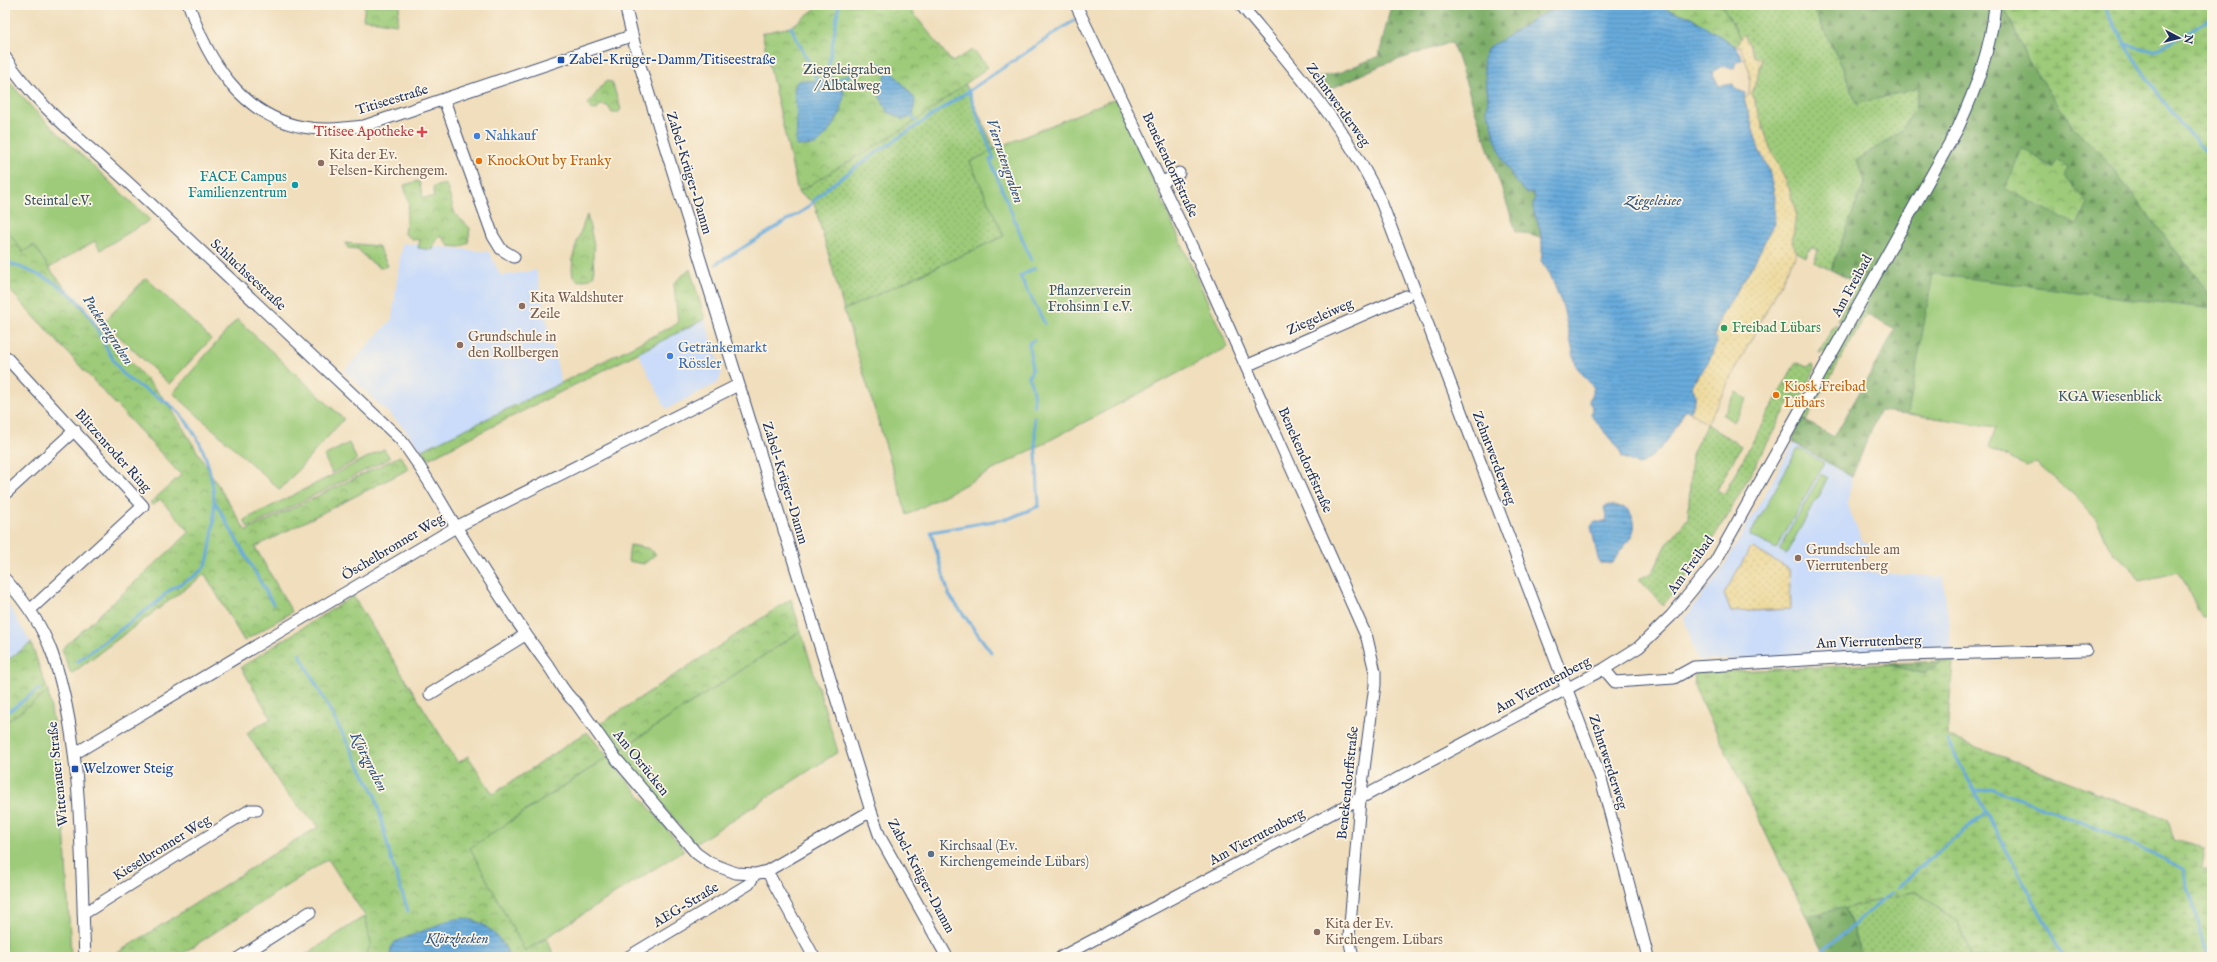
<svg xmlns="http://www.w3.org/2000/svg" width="2217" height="962" viewBox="0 0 2217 962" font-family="'IM FELL English',serif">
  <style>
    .built { fill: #cadcf9 }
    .grass { fill: url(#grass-dots); stroke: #5c7d6c }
    .forest { fill: url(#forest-firs); stroke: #4c6f64 }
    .wetland { fill: url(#wetland-marsh); stroke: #5c7d6c }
    .sand { fill: url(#sand-dots); stroke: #84847e }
    .park { fill: url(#park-crowns); stroke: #5c7d6c }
    .garden { fill: #9dcb79; stroke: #5c7d6c }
    .water { fill: url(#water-rules); stroke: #416d9d }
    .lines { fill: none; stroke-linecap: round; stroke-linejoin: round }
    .stream { stroke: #67abdc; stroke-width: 3 }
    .minor-casing { stroke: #3b496c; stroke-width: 13 }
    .minor { stroke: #fff; stroke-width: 11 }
    .transit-dot { fill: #1a4fb4; stroke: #fcf5e5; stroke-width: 1.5 }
    .health-dot { fill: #e0444e; stroke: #fcf5e5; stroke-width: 1.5 }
    .shop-dot { fill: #3f7fe0; stroke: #fcf5e5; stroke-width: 1.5 }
    .food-dot { fill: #e8710a; stroke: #fcf5e5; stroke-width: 1.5 }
    .education-dot { fill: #8d6e63; stroke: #fcf5e5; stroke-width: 1.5 }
    .culture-dot { fill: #0f9aa8; stroke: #fcf5e5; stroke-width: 1.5 }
    .leisure-dot { fill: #2e9e5b; stroke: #fcf5e5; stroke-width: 1.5 }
    .service-dot { fill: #5c6f8a; stroke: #fcf5e5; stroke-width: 1.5 }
    .labels { text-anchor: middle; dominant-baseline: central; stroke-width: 3.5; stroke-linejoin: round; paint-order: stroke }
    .transit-label { font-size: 14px; fill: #164399; stroke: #fcf5e5; text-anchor: start }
    .park-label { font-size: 14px; fill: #3c5665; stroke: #fcf5e5 }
    .street-label { font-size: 14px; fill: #1b2f5e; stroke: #fcf5e5 }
    .health-label { font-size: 14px; fill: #be3a42; stroke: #fcf5e5; text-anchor: end }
    .shop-label { font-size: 14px; fill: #366cbe; stroke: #fcf5e5; text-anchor: start }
    .education-label { font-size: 14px; fill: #785e54; stroke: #fcf5e5; text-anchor: start }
    .food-label { font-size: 14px; fill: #c56008; stroke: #fcf5e5; text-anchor: start }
    .culture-label { font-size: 14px; fill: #0d838f; stroke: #fcf5e5; text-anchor: end }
    .leisure-label { font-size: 14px; fill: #27864d; stroke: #fcf5e5; text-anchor: start }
    .service-label { font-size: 14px; fill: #4e5e75; stroke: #fcf5e5; text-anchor: start }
    .water-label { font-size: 15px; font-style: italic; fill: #325484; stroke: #fcf5e5 }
  </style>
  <defs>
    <pattern id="grass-dots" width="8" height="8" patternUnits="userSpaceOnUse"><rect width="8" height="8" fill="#9dcb79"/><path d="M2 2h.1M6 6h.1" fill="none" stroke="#7fa566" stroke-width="1.8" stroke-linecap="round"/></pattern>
    <pattern id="forest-firs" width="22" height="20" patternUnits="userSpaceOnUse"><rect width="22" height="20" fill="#7eaf69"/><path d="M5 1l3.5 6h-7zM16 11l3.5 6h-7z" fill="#668f5a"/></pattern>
    <pattern id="wetland-marsh" width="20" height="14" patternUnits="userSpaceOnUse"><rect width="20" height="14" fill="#9dcb79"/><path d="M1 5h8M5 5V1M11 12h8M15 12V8" fill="none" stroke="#7fa566"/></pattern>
    <pattern id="sand-dots" width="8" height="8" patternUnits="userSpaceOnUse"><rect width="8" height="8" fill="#eeda9e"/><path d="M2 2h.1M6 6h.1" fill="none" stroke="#ccbb8a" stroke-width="1.8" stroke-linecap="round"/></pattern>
    <pattern id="park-crowns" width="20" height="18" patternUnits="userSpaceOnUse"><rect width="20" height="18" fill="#9dcb79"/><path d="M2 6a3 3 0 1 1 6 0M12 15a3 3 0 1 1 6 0" fill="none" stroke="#7fa566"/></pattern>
    <pattern id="water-rules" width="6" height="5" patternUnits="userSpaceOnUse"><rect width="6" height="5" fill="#67abdc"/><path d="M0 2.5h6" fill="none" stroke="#548cb6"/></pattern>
  </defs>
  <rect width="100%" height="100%" fill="#fcf5e5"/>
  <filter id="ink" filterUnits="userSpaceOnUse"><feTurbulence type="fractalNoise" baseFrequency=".025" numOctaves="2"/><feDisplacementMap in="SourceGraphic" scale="8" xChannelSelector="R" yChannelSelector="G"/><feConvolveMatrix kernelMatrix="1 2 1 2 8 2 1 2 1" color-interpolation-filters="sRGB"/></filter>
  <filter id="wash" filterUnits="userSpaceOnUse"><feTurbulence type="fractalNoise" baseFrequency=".012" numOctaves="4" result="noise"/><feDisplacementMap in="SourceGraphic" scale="16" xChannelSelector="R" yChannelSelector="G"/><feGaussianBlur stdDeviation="0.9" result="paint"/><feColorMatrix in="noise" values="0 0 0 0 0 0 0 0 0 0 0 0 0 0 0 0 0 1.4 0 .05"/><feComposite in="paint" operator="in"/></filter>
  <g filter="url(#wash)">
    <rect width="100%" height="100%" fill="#f0debc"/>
    <path class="built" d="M402,243L489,252L501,276L536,270L561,383L422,450L402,426L344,371L392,319Z
      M705,319L722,373L718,383L666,409L638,353Z
      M1794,443L1852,477L1847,505L1863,542L1869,543L1864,572L1943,577L1952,649L1698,661L1684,619L1720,573Z
      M5,599L31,643L5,662Z"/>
    <path class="grass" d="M1722,5H1811L1844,70L1857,104L1919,87L1915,109L1901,132L1857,160L1865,181L1831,270L1814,262L1818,251L1811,247L1806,257L1797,252L1792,243L1796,213L1789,188L1770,148L1752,94L1762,61L1754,56L1744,34L1741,39Z
      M965,84L995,149L970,162L1004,236L844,310L814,203L798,192Z
      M1857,283L1863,286L1843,321L1837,320Z
      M1866,304V314L1806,421L1802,419Z
      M1835,324L1839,328L1826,352L1819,353Z
      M1796,362L1807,367L1813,364L1815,369L1800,399L1793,396C1753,467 1718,544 1663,605L1639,579L1653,572L1667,544L1688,518L1692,453L1707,424L1741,446L1717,490L1724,494Z
      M1917,892L1956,920L1972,957H1860L1859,946L1845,907Z"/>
    <path class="forest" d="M1391,5H1568L1541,15L1483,59L1488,96L1487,111L1492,122L1494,135L1535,197C1528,212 1542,223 1540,238L1516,231L1452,42L1382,65L1322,93L1311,79L1341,72L1379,56Z
      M1811,5H2004L2028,61L2072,125L2100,153L2212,297V309L1933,274L1908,414L1879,411L1852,477L1794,443L1793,436L1802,419L1834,437L1895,330L1866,314V304L1857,283L1831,270L1865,181L1857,160L1901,132L1915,109L1919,88L1857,104L1844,70Z
      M1942,661L1925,674L1884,664Z
      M1845,907L1859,946L1860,957H1826L1806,916Z"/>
    <path class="wetland" d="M1652,5H1722L1741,39L1735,46L1691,17Z
      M2004,5H2212V297L2100,153L2072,125L2028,61Z
      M1942,661H1953L1947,736L2168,819L2174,840L2204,848L2201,868L2212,871V957H1972L1956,920L1917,892L1806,916L1694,686L1695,673L1884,664L1925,674Z"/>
    <path class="sand" d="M1744,34L1754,56L1762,60L1752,94L1770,148L1789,188L1796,213L1792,243L1797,252L1707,424L1690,412C1694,403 1699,396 1691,388L1699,374L1720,318L1754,263L1769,170L1759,150L1744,98L1749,95L1750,72L1740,46H1735Z
      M1751,547L1789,569L1791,609L1731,612L1724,594Z"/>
    <path class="park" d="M365,5H400L397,24L363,19Z
      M820,5H907L952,62L973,50L988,67L916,121L798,192L762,33L791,27Z
      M606,81L612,82L621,109L618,113H612L608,106L600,105L597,110L590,109L588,104Z
      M2022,148L2053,168L2057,160L2068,167L2064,176L2087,203L2077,225L2005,189Z
      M419,181L423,198L434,197L433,187L446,184L455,214L470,228L468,243L460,247L449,246L441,236L436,239L433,250L418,248L420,240L412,239L404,233L409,203L404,185Z
      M587,214L595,250L593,252L594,275L589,279L578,281L573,277C569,256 581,233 587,214Z
      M7,230L23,251L34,244L49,268L90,318L167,402L246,531L400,456L409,469L255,547L292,612L244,641L205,574L71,674L62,649L190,532L160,499L153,506L150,503L181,475L5,285V233Z
      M345,243L378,246L388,266L380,268L367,259L358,249L348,248Z
      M690,269L705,319L428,459L422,450L561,383L678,323L674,283Z
      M630,545L647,548L656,554L644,564L628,561Z
      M353,596L458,763L468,756L493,794L587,732L608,757L510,821L525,951L547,938L554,957H509C505,941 489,926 474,920C445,926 415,929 391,948L390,957H365L371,944L365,916L328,859L177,957H111L297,839L319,827L285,792L247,733L271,718L241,667Z
      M791,599L801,631L617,752L597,726Z
      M31,643L48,692L5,723V662Z"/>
    <path class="garden" d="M5,77L34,110L150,220L100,250L95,241L49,268L34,245L23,252L7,230L5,232Z
      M1116,98L1228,347L907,515L844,310L1004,236L970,162L995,149Z
      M1933,274L2212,309V616L2202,617L2179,572L2139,581L2129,566L2111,550L2096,519L2074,495L2036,463L2025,466L1989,447L1996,427L1908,414Z
      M146,278L211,339L169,384L104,322Z
      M237,319L344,419L280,490L173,393Z
      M1736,392L1747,399L1734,422L1723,415Z
      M349,443L357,460L332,473L324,456Z
      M1798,448L1824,463L1776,549L1750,535Z
      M384,449L390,458L248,528L244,520Z
      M1821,474L1828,478L1786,554L1779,550Z
      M801,631L838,752L695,844L617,752Z
      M48,692L61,767L71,957H5V723Z
      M608,757L684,850L525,951L470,848Z
      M365,916L371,944L365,957H302Z"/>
    <path class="water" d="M1568,5H1652L1691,17L1735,46L1743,59L1736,62L1734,68L1722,66L1712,72L1719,86L1733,84L1738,90L1745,93L1744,98L1759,150L1769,170L1775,197L1774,223L1754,263L1720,318L1714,337L1717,338C1714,353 1708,365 1698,375C1695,378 1693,385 1691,388C1699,396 1694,402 1690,412L1685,409C1675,431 1662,453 1639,465L1622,457C1618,442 1599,428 1591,414L1592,407L1589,401L1594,388L1576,366L1563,307L1550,274L1541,261C1543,252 1542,239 1540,230C1538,217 1529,211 1535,197L1533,193L1527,194L1514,179L1503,160L1494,135L1492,122L1487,111L1488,96L1483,59L1488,48L1541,15Z
      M888,67L915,99L913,116L903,120L887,111L877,91L887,74Z
      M827,76L840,79L844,94L841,112L827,134L816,145L796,146L797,117L794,89L797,82L801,80L815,81Z
      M1609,505L1626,508C1648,530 1621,545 1613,563H1600L1598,559L1591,526L1595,522H1607L1604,507Z
      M464,918C484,921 503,938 509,957H390L391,948L395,942L450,920Z"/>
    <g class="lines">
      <path class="stream" d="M2103,5C2133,59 2167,114 2212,158
        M1656,7L1658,5
        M791,27L817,80L820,81
        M2125,44L2154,51L2212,18
        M829,80L827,76L839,5
        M837,80L877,64L888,67V71
        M968,90L994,159L990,160L1031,260
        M911,115L916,121
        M5,261C40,276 69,283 91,318C102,337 109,358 124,375C138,389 160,395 175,409C209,442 219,490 212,536C210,545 210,558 205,566C194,582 170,584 160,600L77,662
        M716,264L806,209L827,188L876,153L1076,19
        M1035,268L1020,276L1045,324
        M1034,406L1033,392L1029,376L1032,370L1029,343L1034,340
        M214,500L273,604
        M991,652L949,595L931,532L1010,518L1039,506L1034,417
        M299,653L375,794L391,859L408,911
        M5,714L39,689
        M1947,740L2064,957
        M1975,791L1990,788L2108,832L2183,869L2208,957
        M1897,887L1986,812
        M1823,951L1892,892"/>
    </g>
  </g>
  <g filter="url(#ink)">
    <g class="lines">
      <g class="minor-casing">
        <path id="minor" d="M189,5C207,60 242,116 303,127C323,131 344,128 364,126L631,36
          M625,5L638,59L871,811L880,837L947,957
          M1076,5L1203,270L1367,638L1375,672V685L1360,800L1349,938L1353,957
          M1241,5C1293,68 1348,129 1382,204L1601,779L1648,957
          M5,57C38,109 90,146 134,188C223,271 311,355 400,439C423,468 440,502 460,533C488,578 516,622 547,664C557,677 563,693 576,703L613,755L696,853L710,863L736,873L755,874L767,871L871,811
          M444,100L493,236L501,249L514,257
          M1161,183L1179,173
          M5,356L143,506L30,610
          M1246,366L1406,296
          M5,494L75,430
          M5,579C24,600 42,625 52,653C84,743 80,862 85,957
          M1604,669L1615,682L1674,678L1694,667L1870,656L2086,650
          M430,694L525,635
          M74,754L456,527L738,385
          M767,871L814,957
          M83,914L250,810H257
          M240,957L310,912
          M628,957L749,884L755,874
          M1061,957L1604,669L1639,647L1671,616L1715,562L1958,128C1976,88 1991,49 1995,5"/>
      </g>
      <use href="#minor" class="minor"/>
    </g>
  </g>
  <g class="transit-dot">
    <rect x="557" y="56" width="8" height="8" rx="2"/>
    <rect x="71" y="765" width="8" height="8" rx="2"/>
  </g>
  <path class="health-dot" d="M420 126h4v4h4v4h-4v4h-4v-4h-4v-4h4z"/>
  <g class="shop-dot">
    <circle cx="477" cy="136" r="4"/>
    <circle cx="670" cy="356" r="4"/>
  </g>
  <g class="food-dot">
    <circle cx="479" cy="161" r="4"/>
    <circle cx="1776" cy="395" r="4"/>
  </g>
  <g class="education-dot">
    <circle cx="321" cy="163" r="4"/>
    <circle cx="522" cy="306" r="4"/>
    <circle cx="460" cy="345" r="4"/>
    <circle cx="1798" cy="558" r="4"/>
    <circle cx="1317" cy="932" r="4"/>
  </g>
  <circle class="culture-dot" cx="295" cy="185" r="4"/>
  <circle class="leisure-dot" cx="1724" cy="328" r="4"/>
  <circle class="service-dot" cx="931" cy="854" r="4"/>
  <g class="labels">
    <g class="transit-label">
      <text x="569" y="60">Zabel-Krüger-Damm/Titiseestraße</text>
      <text x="83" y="769">Welzower Steig</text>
    </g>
    <g class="park-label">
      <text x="847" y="70">Ziegeleigraben<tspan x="847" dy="16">/ Albtalweg</tspan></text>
      <text x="58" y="201">Steintal e.V.</text>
      <text x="1090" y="291">Pflanzerverein<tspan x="1090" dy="16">Frohsinn I e.V.</tspan></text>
      <text x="2110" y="397">KGA Wiesenblick</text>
    </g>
    <g class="street-label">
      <text transform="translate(392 100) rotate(-17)">Titiseestraße</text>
      <text transform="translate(1338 105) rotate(54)">Zehntwerderweg</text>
      <text transform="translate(1170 165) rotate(65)">Benekendorffstraße</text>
      <text transform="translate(689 173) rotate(73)">Zabel-Krüger-Damm</text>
      <text transform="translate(248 275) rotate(43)">Schluchseestraße</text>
      <text transform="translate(1852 286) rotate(-61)">Am Freibad</text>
      <text transform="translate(1320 317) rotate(-24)">Ziegeleiweg</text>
      <text transform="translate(113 451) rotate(48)">Blitzenroder Ring</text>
      <text transform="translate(1494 458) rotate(69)">Zehntwerderweg</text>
      <text transform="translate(1305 460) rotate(66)">Benekendorffstraße</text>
      <text transform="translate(785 483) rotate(73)">Zabel-Krüger-Damm</text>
      <text transform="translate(393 547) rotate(-31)">Öschelbronner Weg</text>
      <text transform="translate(1691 565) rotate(-54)">Am Freibad</text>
      <text transform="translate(1869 642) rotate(-2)">Am Vierrutenberg</text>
      <text transform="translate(1543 685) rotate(-28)">Am Vierrutenberg</text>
      <text transform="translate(1608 762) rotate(72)">Zehntwerderweg</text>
      <text transform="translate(641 763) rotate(51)">Am Osrücken</text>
      <text transform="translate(58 774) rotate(-96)">Wittenauer Straße</text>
      <text transform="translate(1348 783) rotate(-84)">Benekendorffstraße</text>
      <text transform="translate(1257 837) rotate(-28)">Am Vierrutenberg</text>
      <text transform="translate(162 848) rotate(-32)">Kieselbronner Weg</text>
      <text transform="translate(921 876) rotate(62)">Zabel-Krüger-Damm</text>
      <text transform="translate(686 905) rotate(-31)">AEG-Straße</text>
    </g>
    <g class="health-label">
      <text x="414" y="132">Titisee Apotheke</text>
    </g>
    <g class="shop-label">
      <text x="485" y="136">Nahkauf</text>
      <text x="678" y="348">Getränkemarkt<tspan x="678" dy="16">Rössler</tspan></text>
    </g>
    <g class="education-label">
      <text x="329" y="155">Kita der Ev.<tspan x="329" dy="16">Felsen-Kirchengem.</tspan></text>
      <text x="530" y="298">Kita Waldshuter<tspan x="530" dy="16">Zeile</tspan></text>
      <text x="468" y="337">Grundschule in<tspan x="468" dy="16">den Rollbergen</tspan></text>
      <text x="1806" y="550">Grundschule am<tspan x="1806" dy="16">Vierrutenberg</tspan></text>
      <text x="1325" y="924">Kita der Ev.<tspan x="1325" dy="16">Kirchengem. Lübars</tspan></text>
    </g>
    <g class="food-label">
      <text x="487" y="161">KnockOut by Franky</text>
      <text x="1784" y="387">Kiosk Freibad<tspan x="1784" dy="16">Lübars</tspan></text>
    </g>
    <g class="culture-label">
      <text x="287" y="177">FACE Campus<tspan x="287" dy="16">Familienzentrum</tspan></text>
    </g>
    <g class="leisure-label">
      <text x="1732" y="328">Freibad Lübars</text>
    </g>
    <g class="service-label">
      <text x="939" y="846">Kirchsaal (Ev.<tspan x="939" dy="16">Kirchengemeinde Lübars)</tspan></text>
    </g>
    <g class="water-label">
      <text transform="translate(1005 161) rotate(71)">Vierrutengraben</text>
      <text x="1653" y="200">Ziegeleisee</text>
      <text transform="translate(108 330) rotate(57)">Packereigraben</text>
      <text transform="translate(369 762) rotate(63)">Klötzgraben</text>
      <text x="457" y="938">Klötzbecken</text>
    </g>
  </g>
  <rect width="2217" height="962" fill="none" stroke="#fcf5e5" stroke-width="20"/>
  <g transform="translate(2179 38) rotate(97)" stroke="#fcf5e5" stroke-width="3" paint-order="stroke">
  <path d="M0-3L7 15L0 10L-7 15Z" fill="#1b2f5e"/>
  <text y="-6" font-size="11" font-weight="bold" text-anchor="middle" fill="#1b2f5e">N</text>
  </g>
</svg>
